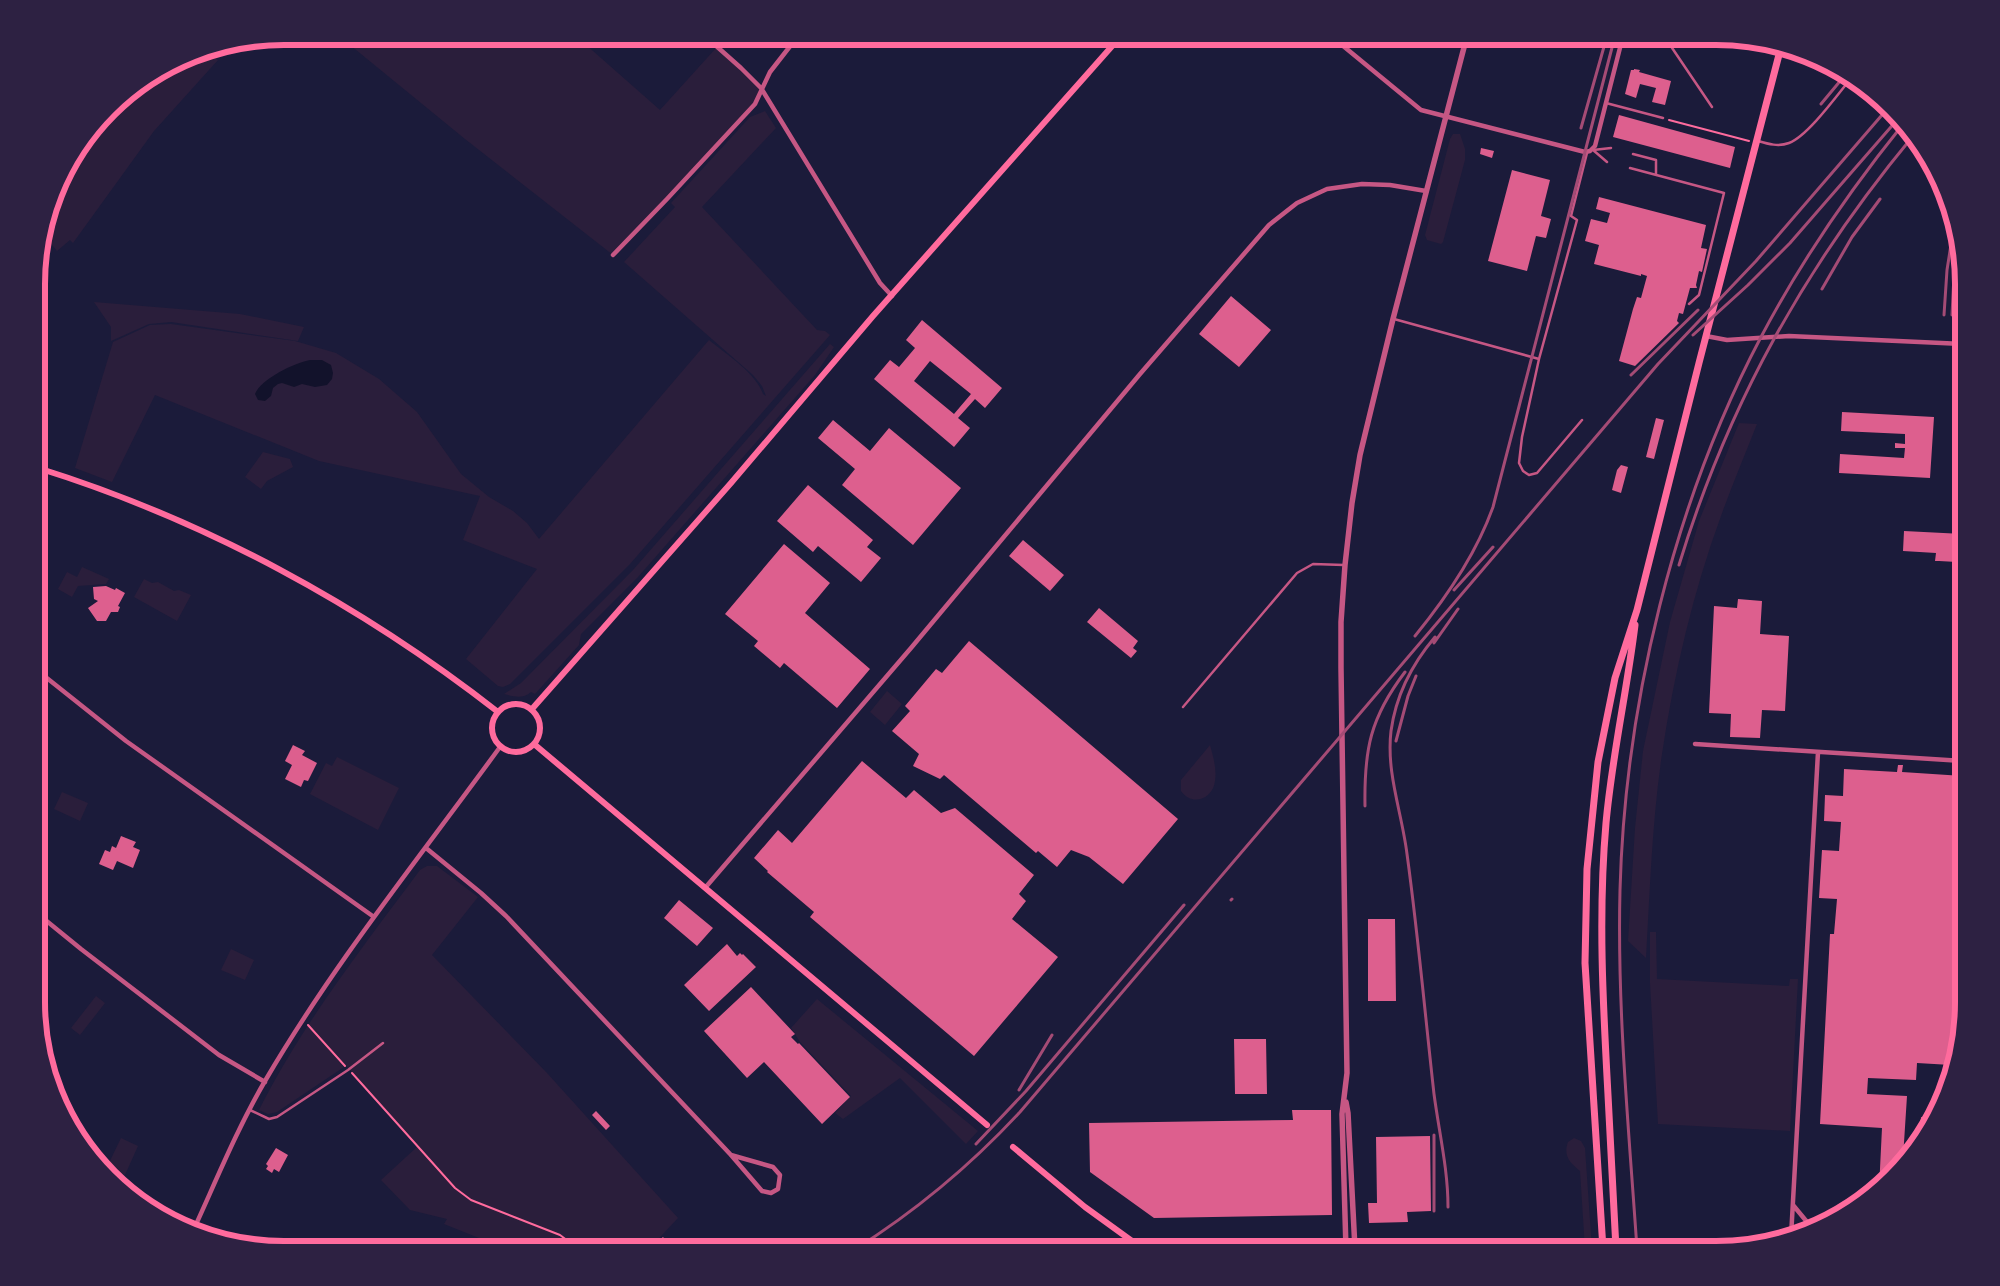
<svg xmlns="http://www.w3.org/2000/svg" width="2000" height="1286" viewBox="0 0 2000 1286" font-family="'Open Sans',sans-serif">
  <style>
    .green { fill: #2a1e3b }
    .water { fill: #12122b }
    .building { fill: #dd5f8e; fill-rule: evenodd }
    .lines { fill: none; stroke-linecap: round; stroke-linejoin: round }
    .path { stroke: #ff6b9d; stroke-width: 2 }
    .service { stroke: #c65784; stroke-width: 2.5 }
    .minor { stroke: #c65784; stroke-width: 4.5 }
    .tertiary { stroke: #c65784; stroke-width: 5.5 }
    .secondary { stroke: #ff6b9d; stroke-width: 6 }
    .primary { stroke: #ff6b9d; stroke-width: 7 }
    .rail { stroke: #a44b75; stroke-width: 3 }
    .rim { fill: none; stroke: #ff6b9d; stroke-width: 6 }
  </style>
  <rect width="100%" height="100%" fill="#1b1b3a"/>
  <path class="green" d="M339,36H576L660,110L717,47L761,88L755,104L613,255L465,139Z
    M208,51L218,60L154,131L73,243L70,240L57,251L44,235L62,174L120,98L184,58L189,62L197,54Z
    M765,111L776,128L702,207L817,330L825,331L830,335L630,564L510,684L503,687L498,686L466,659L537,569L463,540L480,496L319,461L155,395L112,482L75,468L113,342L150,325L171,324L295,341L336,353L379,379L417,412L461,474L489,497L513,511L527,523L539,539L709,340C726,354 756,373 763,394L766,396L762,386L753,375L624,262L675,207L671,203L750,117Z
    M1453,134H1460L1465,149V160L1443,242L1441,244L1427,240L1425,235L1450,139Z
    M94,302L240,314L304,327L298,341L171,322L149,324L111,341V327Z
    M830,344L834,347L815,375L638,577L581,634L579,645L535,694L531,692C523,699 515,697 504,694L521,683L633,570Z
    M1739,423L1757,424C1745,455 1732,485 1721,516C1693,592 1674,674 1662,754C1652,822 1650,890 1646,958L1628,941L1635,828L1643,751L1670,622L1699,521Z
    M263,452L290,459L293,467L267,481L261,489L245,477Z
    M82,567L109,579L106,584L78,586L72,597L58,589L67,572L77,577Z
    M144,579L152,583L158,582L174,591L179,590L191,595L177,621L134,597Z
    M887,691L902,704L885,725L870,712Z
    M1210,745C1213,756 1217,769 1215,781C1213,799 1192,807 1181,791V780Z
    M337,757L399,788L378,830L310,794L326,763L332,766Z
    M62,792L88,803L80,821L54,809Z
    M427,866H437L478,897L432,955L547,1073L678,1218L648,1250H509L444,1224L447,1219L410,1210L381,1180L418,1146L313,1029L312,1030L344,1067L277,1112L268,1114L259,1110C303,1023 362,948 420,870Z
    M1650,932H1656L1657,979L1789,986L1790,979H1798L1790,1131L1658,1124L1650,983Z
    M231,949L254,960L245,980L221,970Z
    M96,996L105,1003L80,1035L71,1028Z
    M817,999L978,1131L966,1144L900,1078L843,1119L835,1113L851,1096L800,1042L791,1028Z
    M121,1138L138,1146L125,1175L107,1167Z
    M1574,1138L1581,1141L1585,1148L1592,1249H1585L1580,1171C1570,1163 1563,1156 1568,1142Z"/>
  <path class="water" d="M310,360H322L331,365L333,373L332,379L327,385L315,387L302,384L294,387L282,383L278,384L273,388L271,396L265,401L258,400L255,394C261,379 294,363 310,360Z"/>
  <path class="building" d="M1634,69L1640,70L1639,72L1671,81L1665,105L1652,102L1656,88L1640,84L1636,98L1625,94L1631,70H1634Z
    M1619,115L1735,147L1730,168L1613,137Z
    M1481,148L1494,151L1492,158L1480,154Z
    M1512,170L1550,180L1541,216L1551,219L1546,238L1536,236L1527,271L1488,261Z
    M1599,197L1706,225L1701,248L1707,249L1702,272L1699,271L1696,285L1697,288H1690L1683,314L1679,313L1677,321L1679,323L1635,366L1619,361L1633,309L1637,297L1641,298L1647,276L1641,274V276L1594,264L1599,245L1585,241L1591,219L1607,223L1610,213L1596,209Z
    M1231,296L1271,330L1239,367L1199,334Z
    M922,320L1002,388L985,408L975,399L958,418L970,428L954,447L874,379L890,360L899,367L915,348L906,340ZM930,361L971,394L954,414L914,381Z
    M1842,412L1934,417L1930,478L1839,473L1840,454L1904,458L1905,448H1895V443L1905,444V434L1841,431Z
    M1656,418L1664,420L1654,459L1646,457Z
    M833,420L870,451L889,428L961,488L913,545L842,485L855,469L818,438Z
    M1621,465L1628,467L1621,493L1612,490L1617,470Z
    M808,485L873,540L867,547L881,558L861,582L818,546L813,552L777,521Z
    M1904,531L1963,534V554H1958L1957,562L1939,561H1935L1936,553L1903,551Z
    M1023,540L1064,575L1050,591L1009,556Z
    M784,544L830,583L805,613L870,669L837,708L784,663L780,668L754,646L758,641L725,614Z
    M106,586L115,590L116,588L125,593L118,606L120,607L118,612H111L106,621H97L88,608L98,601L94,599L93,587Z
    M1738,599L1762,601L1760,634L1789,636L1785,711L1762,710L1760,738L1730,737L1731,714L1709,713L1714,606L1737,608Z
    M1099,608L1138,641L1133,648L1137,651L1131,658L1087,622Z
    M969,641L1178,819L1123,884L1089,857L1071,850L1057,867L1038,851L1036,853L944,775L940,779L913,766L919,754L892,731L910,711L905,706L936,669L942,673Z
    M293,745L305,751L302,755L317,763L308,781L304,780L301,787L285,779L292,765L285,761Z
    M862,761L906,798L914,790L941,813L955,808L1034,875L1019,894L1026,901L1012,919L1058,957L974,1056L810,917L814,912L767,872L768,871L754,858L778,830L792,843Z
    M1898,765H1903L1902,772L1963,776V836L1951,1065L1917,1063L1916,1080L1868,1078L1867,1094L1907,1096L1903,1158L1905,1159L1879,1189L1882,1128L1820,1124L1830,934H1834L1837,899L1819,898L1822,850L1839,851L1841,822L1824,821L1825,795L1843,796L1844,769L1897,772Z
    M121,836L136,842L133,847L140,850L133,868L117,861L113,870L99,864L105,850L110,852L112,846L116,848Z
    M679,900L713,928L697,946L664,918Z
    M1368,919H1395L1396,1001H1368Z
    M727,944L737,956L740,953L742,955L743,954L756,967L709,1011L684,985Z
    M751,987L795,1034L791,1037L798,1044L799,1043L850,1097L822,1124L764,1062L747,1078L704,1031Z
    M1234,1039H1266L1267,1094H1235Z
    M1936,1098H1942L1935,1113Z
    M1292,1110H1331L1332,1215L1154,1218L1090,1172L1089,1123L1293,1120Z
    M596,1111L610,1126L606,1130L592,1115Z
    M1921,1117L1933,1118L1919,1142Z
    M1430,1136L1431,1211L1407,1212L1408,1222L1369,1223L1368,1203H1377L1376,1137Z
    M276,1148L288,1155L279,1172L274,1169L272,1173L266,1169L268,1166L266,1164Z
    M663,1237L674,1250H660L655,1244Z"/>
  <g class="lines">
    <path class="path" d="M1669,120L1749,141
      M308,1025L345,1066
      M352,1073L455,1188L471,1200L560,1235L580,1250"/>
    <path class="service" d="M1664,36L1712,107
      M1606,103L1663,118
      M1758,141C1768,144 1779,147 1789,143C1808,136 1838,94 1852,77
      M1593,150L1607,162
      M1593,150L1611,148
      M1633,154L1656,160V175
      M1630,168L1724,193L1699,295L1689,304
      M1394,319L1539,359L1522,437L1519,463L1523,471L1529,475L1537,473L1582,420
      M1539,359L1577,220L1571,216L1587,153
      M1183,707L1297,573L1313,564L1344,565
      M250,1110L269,1119L277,1117L348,1070L383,1043"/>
    <path class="minor" d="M705,36L741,68L761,88L880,283L892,296
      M968,36L972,44
      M1331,36L1421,110L1585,152L1590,151L1595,146L1623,36
      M613,255L667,199L755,104L770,72L798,36
      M1706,336L1727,340L1789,336L1963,344
      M38,671L126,741L374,917
      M1695,744L1963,761
      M426,848L481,893L506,916L731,1155L762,1191L771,1193L778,1189L780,1175L773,1167L731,1155
      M705,888L911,648L1140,374L1269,225L1297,203L1327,189L1362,184L1390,185L1426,191
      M38,914L81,949L219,1055L265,1082
      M1793,1205L1812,1228
      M193,1231C216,1181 237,1129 265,1081C334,963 420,857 500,747
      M1791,1237L1818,752"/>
    <path class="tertiary" d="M1346,1102L1348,1113L1355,1249
      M1346,1249L1342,1114L1347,1073L1346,1010L1341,668V622L1345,565L1352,503L1360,455L1393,319L1467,36"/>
    <path class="secondary" d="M38,468C205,520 361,605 498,712
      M492 728a24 24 0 1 1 48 0a24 24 0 1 1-48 0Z
      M532,709L731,483L873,316L1121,36
      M534,744L987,1125
      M1013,1147L1085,1207L1143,1249"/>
    <path class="primary" d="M1603,1249L1585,963L1587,869L1598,762L1615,678L1637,610L1699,363L1781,47
      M1616,1249C1613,1198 1611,1146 1608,1095C1603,1004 1598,914 1606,823C1612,756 1627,691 1635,625"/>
    <path class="rail" d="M1821,104L1846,74
      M1581,128L1607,36
      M1822,289L1852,237L1880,199
      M1944,315L1947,270L1955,219
      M1952,315L1955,255
      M1693,335L1748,285L1790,243L1897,120
      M1631,375L1698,310
      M1679,565C1728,404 1806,265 1913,136
      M1454,590L1493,547
      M1415,636C1446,598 1477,552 1493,507L1615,36
      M1435,637C1412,664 1396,695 1391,731C1386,773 1402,813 1407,854C1418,934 1425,1014 1434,1094C1439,1132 1448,1169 1448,1207
      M1434,643L1458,609
      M1396,741L1408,696L1416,676
      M1365,806C1364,750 1370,718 1405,672
      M1231,900L1232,899
      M1019,1090L1052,1035
      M976,1144L1026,1091L1184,905
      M1434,1211V1135
      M1637,1249C1629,1130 1617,1010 1620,890C1625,704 1674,502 1761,337C1801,261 1850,190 1904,123
      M854,1250C916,1211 971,1165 1020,1112L1658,364L1756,261L1888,108"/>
  </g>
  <path d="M0 0H2000V1286H0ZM284 45H1716A239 239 0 0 1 1955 284V1002A239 239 0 0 1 1716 1241H284A239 239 0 0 1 45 1002V284A239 239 0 0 1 284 45Z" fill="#2d2142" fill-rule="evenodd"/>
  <path class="rim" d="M284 45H1716A239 239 0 0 1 1955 284V1002A239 239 0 0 1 1716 1241H284A239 239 0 0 1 45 1002V284A239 239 0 0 1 284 45Z"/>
</svg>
